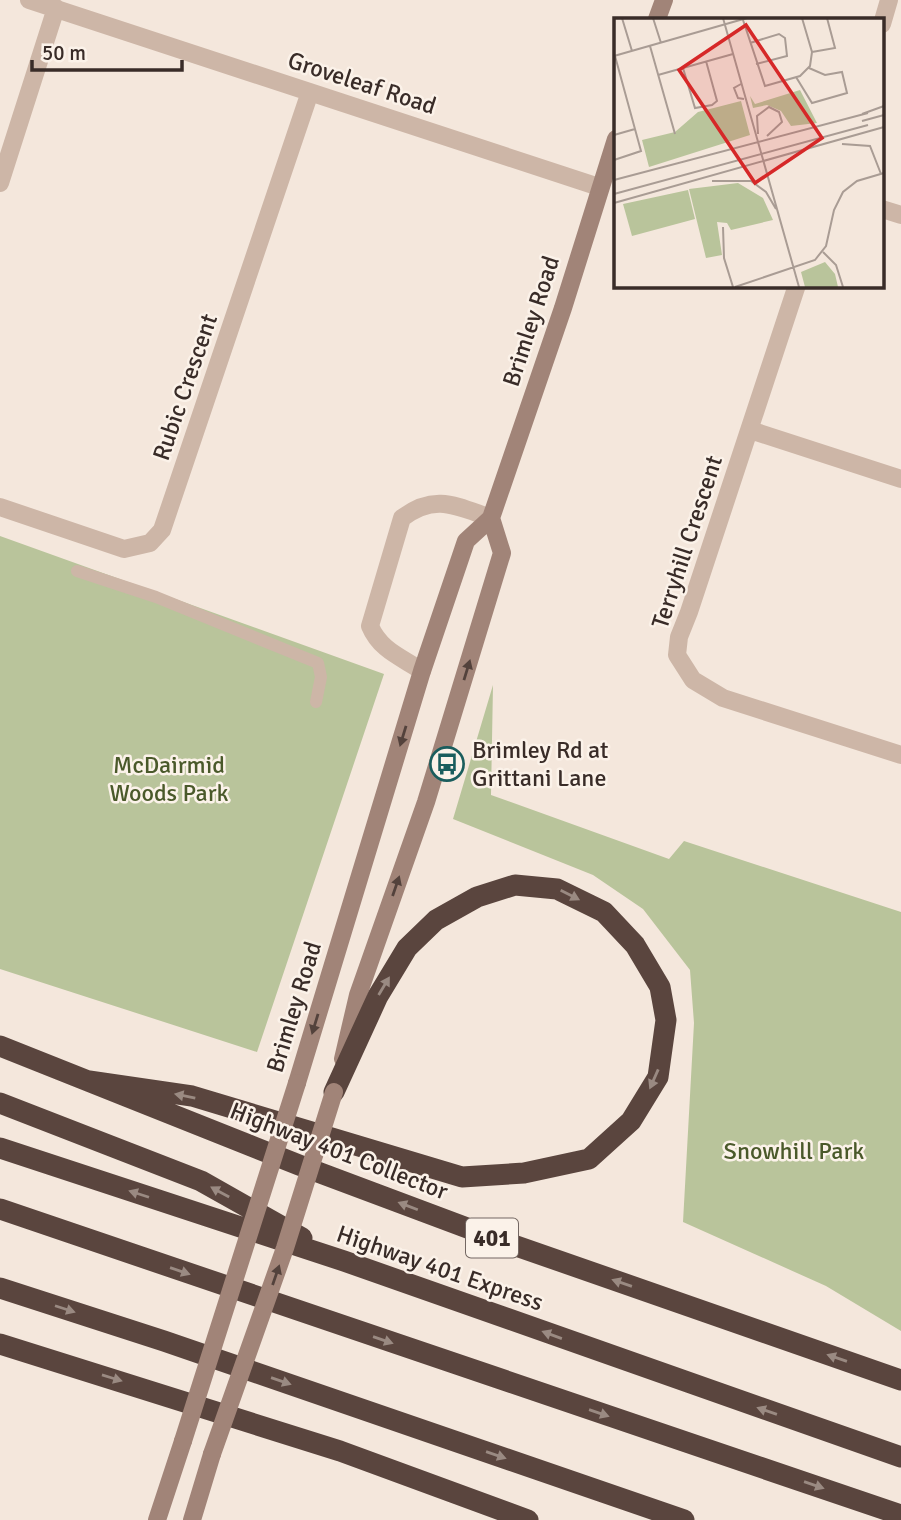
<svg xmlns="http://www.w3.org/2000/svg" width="901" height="1520" viewBox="0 0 901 1520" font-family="Signika,sans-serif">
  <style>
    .green { fill: #b9c49b }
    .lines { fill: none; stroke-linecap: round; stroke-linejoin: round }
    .service { stroke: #cdb6a7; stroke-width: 12 }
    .minor { stroke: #cdb6a7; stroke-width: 18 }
    .secondary { stroke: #a18478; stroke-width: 18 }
    .motorway { stroke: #5a453e; stroke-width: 21 }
    .secondary-bridge { stroke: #a18478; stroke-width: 18 }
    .oneway { fill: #53423c }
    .oneway2 { fill: #9a8a82 }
    .labels { text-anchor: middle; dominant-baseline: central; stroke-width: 5; stroke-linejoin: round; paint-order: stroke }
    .shield { fill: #fbf2e9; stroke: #736762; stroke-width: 2 }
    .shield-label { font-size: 23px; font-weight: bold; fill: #392c28 }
    .street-label { font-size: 24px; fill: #392c28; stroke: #fbf2e9 }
    .poi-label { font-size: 24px; fill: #392c28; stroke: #fbf2e9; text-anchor: start }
    .park-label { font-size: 24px; fill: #4a592a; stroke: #fbf2e9 }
    .inset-road { fill: none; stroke: #a99c94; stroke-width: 2 }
    .view { fill: #d62828; fill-opacity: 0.15; stroke: #d62828; stroke-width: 3.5 }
    .inset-edge { fill: none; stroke: #392c28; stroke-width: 3.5 }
  </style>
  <rect width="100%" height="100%" fill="#f4e7dc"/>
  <path class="green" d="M0,536L384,674L257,1052L0,969Z
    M493,685L491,795L669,859L684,841L901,912V1331L826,1286L683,1222L694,1023L690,970L643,909L593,875L453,819Z"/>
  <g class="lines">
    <path class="service" d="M77,571L156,597L318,663L321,677L316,702"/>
    <path class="minor" d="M29,0L599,187
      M882,24L889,0
      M0,183L56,8
      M882,209L901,215
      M797,285L689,612L679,637L677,655L693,680L723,698L901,755
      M750,430L901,479
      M0,507L124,549L150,543L162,530L310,92
      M422,671C401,657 380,650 370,626L402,518C435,493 456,506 491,518"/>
    <path class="secondary" d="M657,19L664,0
      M343,1059L358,995L426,802L502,553L491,518
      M297,1083L422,671L466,541L491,518L563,308L616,139
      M157,1520L183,1441
      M192,1520L212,1454"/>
    <path class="motorway" d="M0,1046L299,1165L502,1241L901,1380
      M89,1081L192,1096L462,1177L524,1173L589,1159L631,1121L658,1077L666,1020L660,987L635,945L604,912L557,889L515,885L477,897L436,920L407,948L378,996L334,1092
      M0,1103L201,1181L302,1238
      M0,1148L344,1261L901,1457
      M0,1209L901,1515
      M0,1288L164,1341L684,1520
      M0,1344L340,1451L528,1520"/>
    <path class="secondary-bridge" d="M183,1441L297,1083
      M212,1454L285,1248L334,1092"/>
  </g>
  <defs><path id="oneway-solid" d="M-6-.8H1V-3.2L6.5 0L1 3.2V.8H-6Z" transform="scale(1.75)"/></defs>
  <g class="oneway">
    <use href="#oneway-solid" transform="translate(467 670) rotate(-73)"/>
    <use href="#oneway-solid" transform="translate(403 736) rotate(107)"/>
    <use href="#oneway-solid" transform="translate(396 886) rotate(-71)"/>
    <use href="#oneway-solid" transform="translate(315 1024) rotate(107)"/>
    <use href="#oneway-solid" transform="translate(276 1275) rotate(-71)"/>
  </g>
  <g class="oneway2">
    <use href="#oneway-solid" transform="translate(570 895) rotate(27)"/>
    <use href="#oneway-solid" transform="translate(384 986) rotate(-59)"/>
    <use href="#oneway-solid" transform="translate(654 1079) rotate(114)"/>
    <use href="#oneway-solid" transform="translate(185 1096) rotate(-169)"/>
    <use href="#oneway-solid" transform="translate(220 1192) rotate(-151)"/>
    <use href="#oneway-solid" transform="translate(139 1194) rotate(-162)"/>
    <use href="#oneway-solid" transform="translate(408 1206) rotate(-159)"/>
    <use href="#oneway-solid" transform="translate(180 1271) rotate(19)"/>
    <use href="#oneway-solid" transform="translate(622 1283) rotate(-161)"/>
    <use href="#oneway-solid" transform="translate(65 1309) rotate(18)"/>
    <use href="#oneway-solid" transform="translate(552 1335) rotate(-160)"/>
    <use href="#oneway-solid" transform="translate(383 1340) rotate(19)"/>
    <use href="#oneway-solid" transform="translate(837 1358) rotate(-161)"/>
    <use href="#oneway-solid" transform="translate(112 1378) rotate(17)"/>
    <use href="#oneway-solid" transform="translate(281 1381) rotate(19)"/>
    <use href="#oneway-solid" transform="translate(767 1411) rotate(-161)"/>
    <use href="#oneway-solid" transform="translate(599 1413) rotate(19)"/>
    <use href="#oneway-solid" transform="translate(496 1455) rotate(19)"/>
    <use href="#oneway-solid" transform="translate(814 1485) rotate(19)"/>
  </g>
  <defs>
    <g id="bus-ring" transform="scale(1.75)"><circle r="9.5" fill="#fbf2e9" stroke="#1a5d5d" stroke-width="1.5"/><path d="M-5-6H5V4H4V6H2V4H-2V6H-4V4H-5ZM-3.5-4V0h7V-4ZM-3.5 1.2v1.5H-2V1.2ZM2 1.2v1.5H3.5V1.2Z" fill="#1a5d5d"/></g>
  </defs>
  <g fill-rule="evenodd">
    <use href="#bus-ring" x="447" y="764"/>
  </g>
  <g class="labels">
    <rect class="shield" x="466" y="1218.5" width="52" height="39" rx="5"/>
    <g class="shield-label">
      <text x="492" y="1238">401</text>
    </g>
    <g class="street-label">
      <text transform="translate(362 83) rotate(18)">Groveleaf Road</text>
      <text transform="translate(531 321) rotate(-72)">Brimley Road</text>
      <text transform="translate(185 387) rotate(-71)">Rubic Crescent</text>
      <text transform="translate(687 542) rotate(-72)">Terryhill Crescent</text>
      <text transform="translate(294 1007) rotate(-73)">Brimley Road</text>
      <text transform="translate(339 1151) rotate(21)">Highway 401 Collector</text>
      <text transform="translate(440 1268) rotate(19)">Highway 401 Express</text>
    </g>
    <g class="poi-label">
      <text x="472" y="750">Brimley Rd at<tspan x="472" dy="28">Grittani Lane</tspan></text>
    </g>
    <g class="park-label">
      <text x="169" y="765">McDairmid<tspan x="169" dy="28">Woods Park</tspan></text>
      <text x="794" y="1151">Snowhill Park</text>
    </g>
  </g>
  <g transform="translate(614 18)">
    <rect width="270" height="270" fill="#f4e7dc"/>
    <path d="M186,72L203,105L177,108L167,93L153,87L139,90L136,78L141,86ZM127,83L136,117L35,149L28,122L61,114L84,94ZM124,165L149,180L159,202L117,212L113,205L103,204L108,237L92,240L75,171ZM74,172L81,201L18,218L9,186ZM211,244L221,256L224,269H191L187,254Z" fill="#b9c49b"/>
    <path class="inset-road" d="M8,0L18,33M39,0L47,25M109,0L185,269M129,2L151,68L186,58L196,48L198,34L188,0M136,25L165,16L171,20L173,38L142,46M36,28L61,116M198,34L221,30L213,0M0,38L133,0M69,50L81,90L98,87L103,83L92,43M44,57L119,36M182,59L198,85L233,75L228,54L211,57L195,50M127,66L120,70L124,80L130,81M248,96L270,88M248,103L270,97M144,116L143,98L155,89L165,94L168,104L153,118M0,117L21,111M228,126L256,128L267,156M0,142L27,133L1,38M0,162L254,95M98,163H137L152,174L162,191M0,176L254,107M0,185L270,109M109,209L110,240L119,269M209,234L222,247L229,269M121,269L201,242L212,228L220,192L229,174L243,163L270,155"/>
    <path class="view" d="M132,7L208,120L141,165L65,52Z"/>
    <rect width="270" height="270" class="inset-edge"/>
  </g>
  <path d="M32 60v10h150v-10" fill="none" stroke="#392c28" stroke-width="3.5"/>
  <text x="42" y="60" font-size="21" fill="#392c28" stroke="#fbf2e9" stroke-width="5" paint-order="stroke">50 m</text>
</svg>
